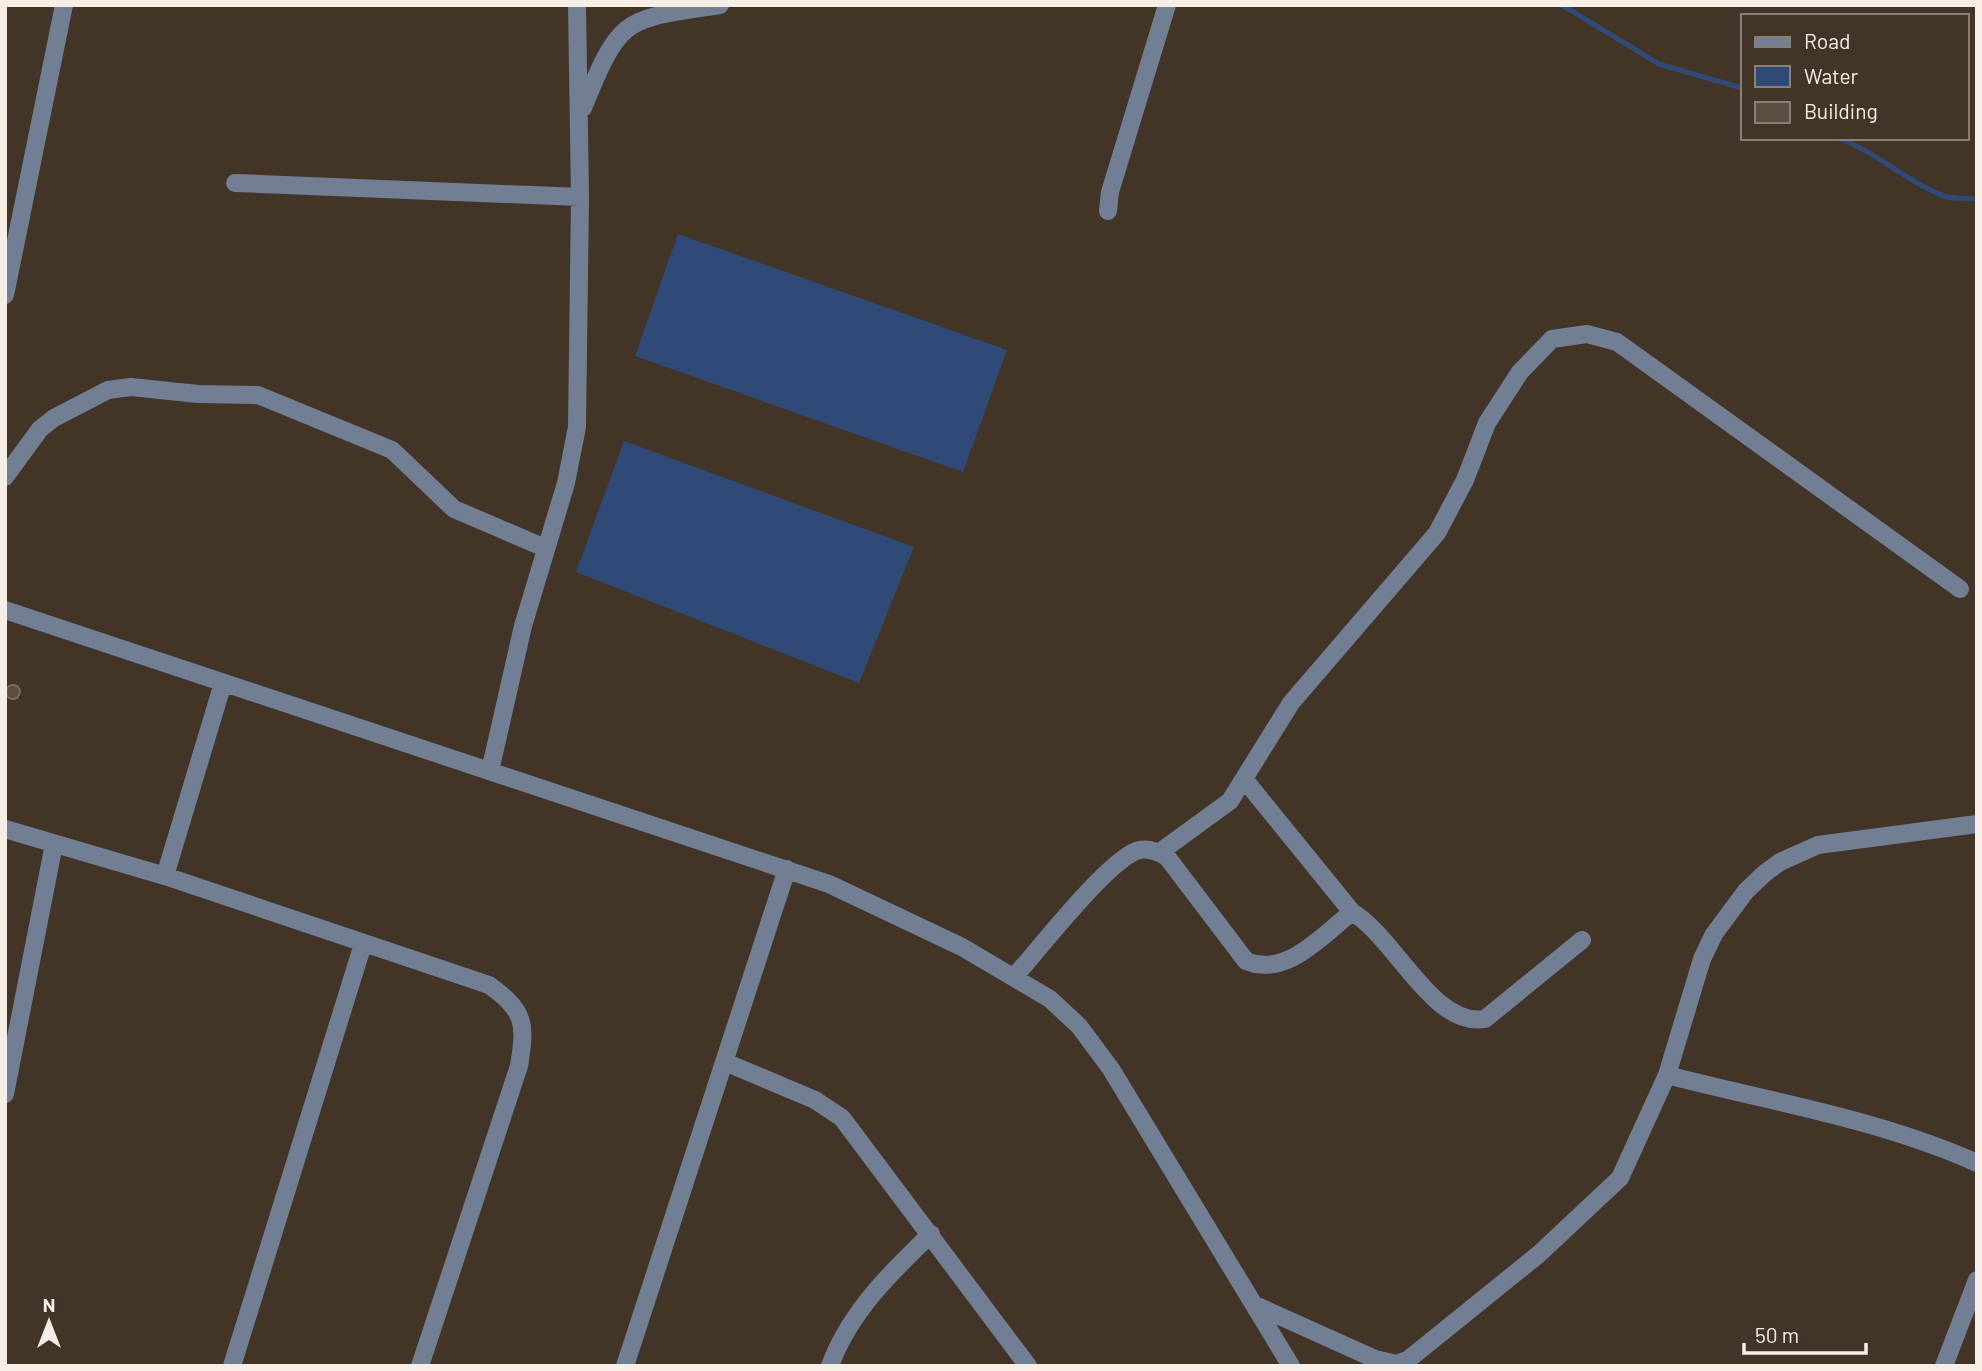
<svg xmlns="http://www.w3.org/2000/svg" width="1982" height="1371" viewBox="0 0 1982 1371" font-family="Barlow,sans-serif">
  <style>
    .water { fill: #304a77 }
    .shadow { fill: #0007 }
    .lines { fill: none; stroke-linecap: round; stroke-linejoin: round }
    .stream { stroke: #304a77; stroke-width: 5 }
    .building { fill: #5b4e40; stroke: #796a5b; stroke-width: 2 }
    .minor { stroke: #717e94; stroke-width: 18 }
  </style>
  <rect width="100%" height="100%" fill="#423527"/>
  <path class="water" d="M678,234L1007,350L963,472L635,356Z
    M624,441L914,547L859,683L576,572Z"/>
  <path class="shadow" d="M18,689L21,691V698L9,696V690Z"/>
  <g class="lines">
    <path class="stream" d="M1562,5L1659,64L1742,88
      M1838,138C1877,152 1905,181 1944,196C1954,199 1966,198 1977,199"/>
  </g>
  <path class="building" d="M6 692a7 7 0 1 1 14 0a7 7 0 1 1-14 0Z"/>
  <g class="lines">
    <path class="minor" d="M583,108C621,15 623,20 720,5
      M235,183L580,197
      M1108,211L1110,192L1167,5
      M5,295L64,5
      M5,477L40,429L54,418L108,390L131,387L198,394L258,395L392,450L454,509L545,548
      M5,610L829,884L962,947L1050,999L1079,1026L1111,1069L1291,1366
      M490,771L523,626L566,483L577,427L580,197L577,5
      M1244,779L1352,912C1395,937 1433,1028 1485,1019L1582,940
      M5,829L165,876L489,985C525,1011 526,1023 519,1066L420,1366
      M1160,852L1230,801L1291,703L1437,533L1465,480L1487,423L1520,372L1552,339L1587,334L1617,342L1960,589
      M165,876L223,683
      M1014,977C1040,948 1105,864 1136,851C1147,847 1157,851 1167,857L1246,961C1286,978 1323,935 1352,912
      M725,1062L815,1100L842,1118L1028,1366
      M1667,1075C1771,1102 1879,1119 1977,1163
      M5,1094L54,844
      M1255,1305L1375,1359L1397,1364L1409,1359L1539,1254L1620,1178L1667,1075L1702,959L1714,934L1746,891L1765,873L1780,862L1818,845L1977,824
      M232,1366L363,944
      M625,1366L787,869
      M830,1366C849,1313 891,1272 931,1234
      M1944,1366L1977,1280"/>
  </g>
  <rect width="1982" height="1371" fill="none" stroke="#f7eee6" stroke-width="14"/>
  <rect x="1741" y="14" width="228" height="126" fill="#423527" stroke="#8a7f73" stroke-width="2"/>
  <rect x="1755" y="37" width="35" height="10" fill="#717e94" stroke="#8a7f73" stroke-width="2"/>
  <text x="1804" y="49" font-size="21" fill="#f7eee6">Road</text>
  <rect x="1755" y="66" width="35" height="21" fill="#304a77" stroke="#8a7f73" stroke-width="2"/>
  <text x="1804" y="84" font-size="21" fill="#f7eee6">Water</text>
  <rect x="1755" y="102" width="35" height="21" fill="#5b4e40" stroke="#8a7f73" stroke-width="2"/>
  <text x="1804" y="119" font-size="21" fill="#f7eee6">Building</text>
  <g transform="translate(49 1322)" stroke="#423527" stroke-width="5" paint-order="stroke">
  <path d="M0-5L12 26L0 18L-12 26Z" fill="#f7eee6"/>
  <text y="-10" font-size="19" font-weight="bold" text-anchor="middle" fill="#f7eee6">N</text>
  </g>
  <path d="M1744 1343v10h122v-10" fill="none" stroke="#f7eee6" stroke-width="3.5"/>
  <text x="1755" y="1343" font-size="21" fill="#f7eee6" stroke="#423527" stroke-width="5" paint-order="stroke">50 m</text>
</svg>
